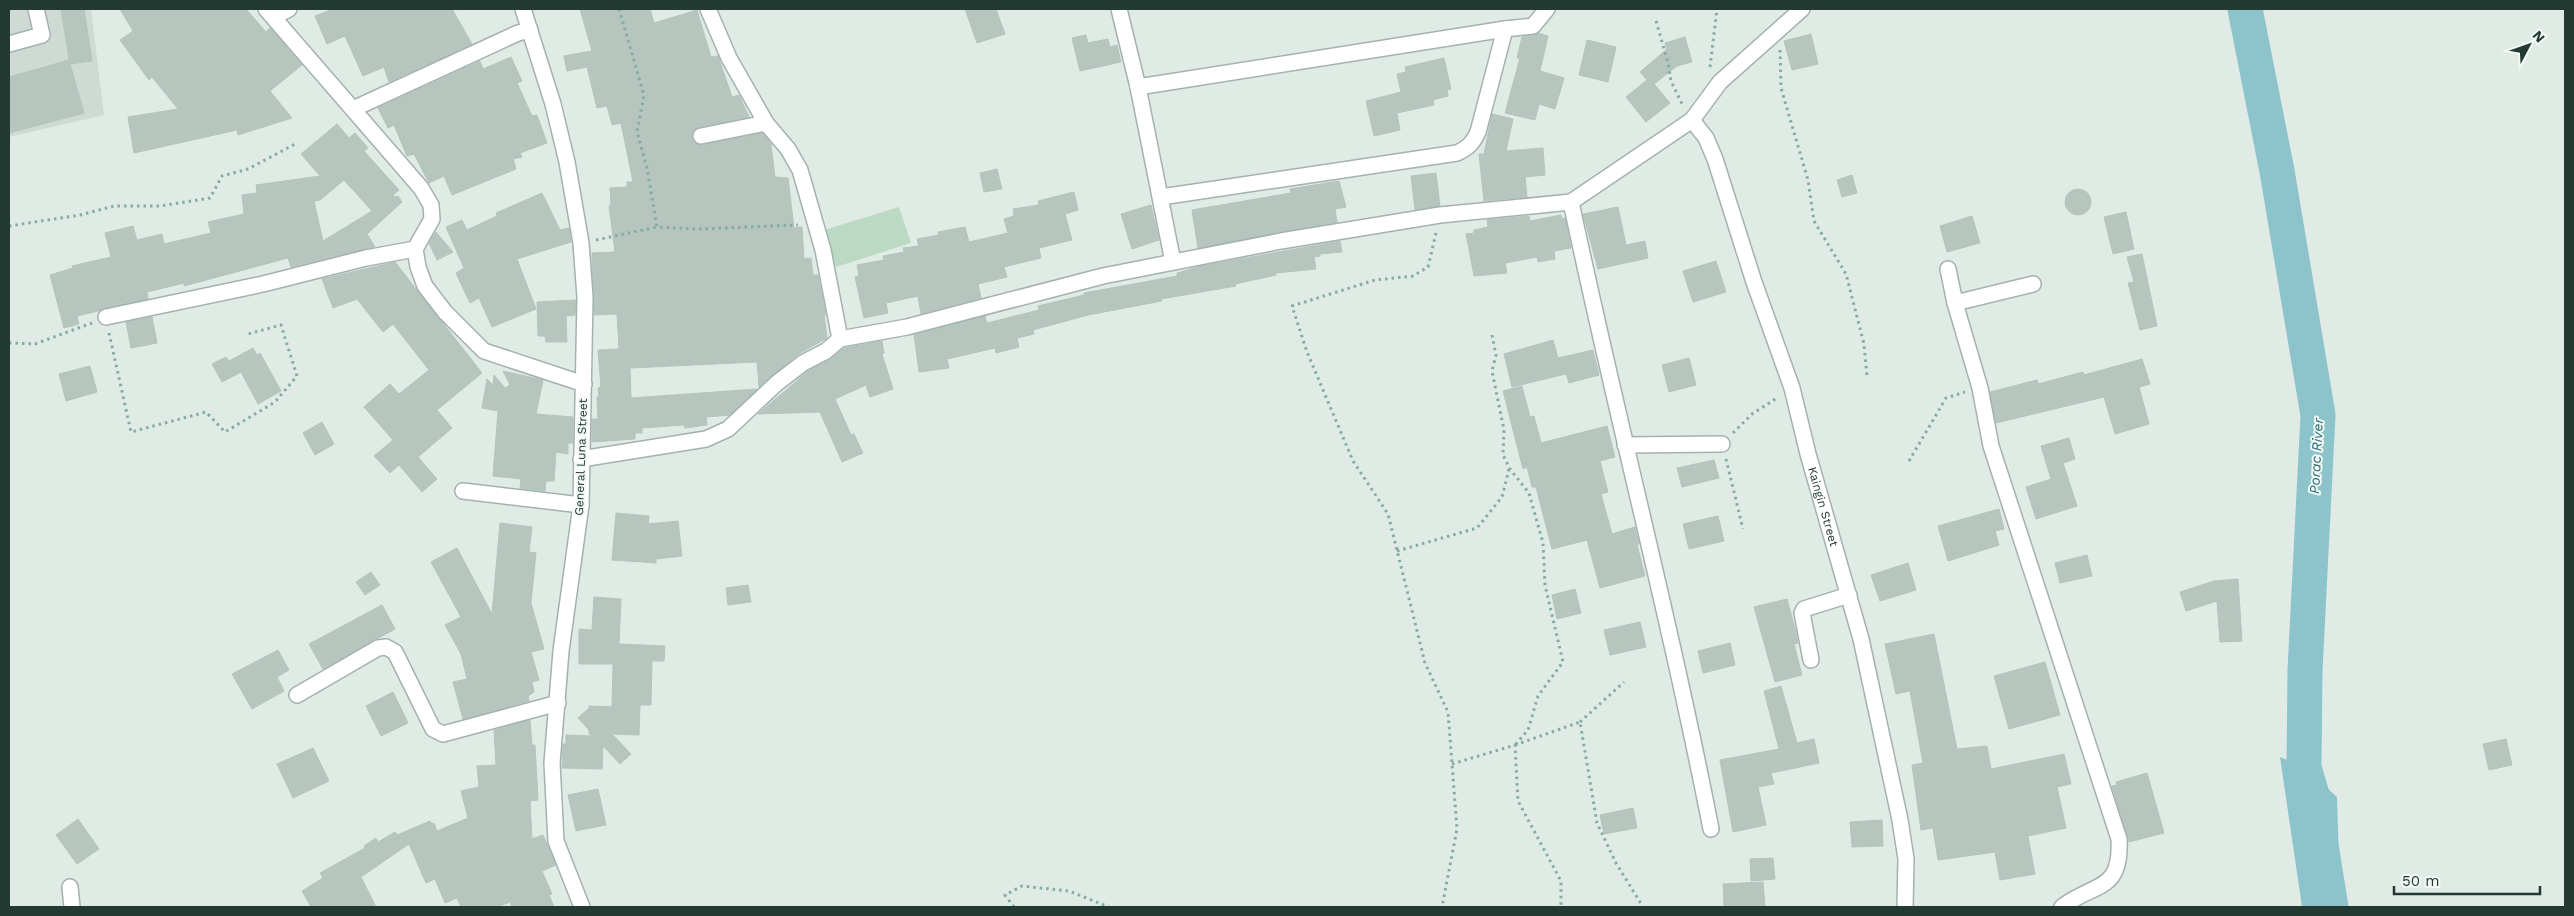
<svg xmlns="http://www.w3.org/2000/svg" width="2574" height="916" viewBox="0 0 2574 916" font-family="'Work Sans',sans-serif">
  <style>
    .built { fill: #d0dad5 }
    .green { fill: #bcdac3 }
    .water { fill: #8dc4cc }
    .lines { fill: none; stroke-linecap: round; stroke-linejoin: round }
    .river { stroke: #8dc4cc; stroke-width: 35 }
    .building { fill: #b7c5bf; stroke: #b4c4bd; fill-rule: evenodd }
    .minor-casing { stroke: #a4b2ad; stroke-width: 18 }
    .path { stroke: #84ac9f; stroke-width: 3; stroke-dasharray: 2.5 4; stroke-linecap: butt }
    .minor { stroke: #fff; stroke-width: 15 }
    .labels { text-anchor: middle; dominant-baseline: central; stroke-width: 4; stroke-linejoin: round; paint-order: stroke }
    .street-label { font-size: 12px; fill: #233a33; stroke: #f2f8f4 }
    .water-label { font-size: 14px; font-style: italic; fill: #216672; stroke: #f2f8f4 }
  </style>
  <rect width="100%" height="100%" fill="#e1ebe6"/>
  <path class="built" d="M9,9H91L104,115L9,137Z"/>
  <path class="green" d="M899,207L911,243L836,267L824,230Z"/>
  <path class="water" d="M2280,757L2304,767L2337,797L2340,892L2345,907H2302Z"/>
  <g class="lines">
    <path class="river" d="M2245,9L2277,171L2318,415L2305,670L2304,767L2314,802L2331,907"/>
  </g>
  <path class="building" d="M61,9H84L92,61L70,64Z
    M120,9H246L266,32L270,28L302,65L270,91L292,118L238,135L237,130L134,153L128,117L178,109L152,77L149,80L120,40L133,31Z
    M333,9H452L472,44L389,82L384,67L363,76L345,36L327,44L315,16Z
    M580,9H650L654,23L697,10L711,57L718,56L732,97L739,95L749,117L699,127L692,133V138L694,143L702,145L763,133L771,144L775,177L788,178L794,228L802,227L804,259L811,258L813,275H818L826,315H824L827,338L797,355L759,387L757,362L630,368L631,398L757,389L730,415L706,417L707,425L685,428L684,425L642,428V433H635V439L592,442V419H598L597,397H599L598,388L601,387L598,350L619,349L617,314L594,315L592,253L615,252L609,206L611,205L610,188L627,187V182H633L621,123L612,125L607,106L597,108L587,67L567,71L564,56L592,51Z
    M965,9H996L1005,34L977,43Z
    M1538,33L1548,36L1540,71L1564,78L1555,109L1539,104L1535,120L1505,113L1520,58H1517L1522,37Z
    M1811,34L1818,64L1792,70L1784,41Z
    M1086,35L1088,43L1108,39L1110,47L1117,45L1121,62L1080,71L1072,38Z
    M1685,37L1692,62L1677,66L1654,84L1670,103L1646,122L1626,97L1647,80L1640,72L1667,49L1665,43Z
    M1587,40L1616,47L1608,82L1579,75Z
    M511,57L522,81L517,83L532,116L537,115L547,143L520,153L522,157L513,159L516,169L452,195L444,176L429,183L414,154L407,156L394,125L388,128L378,108L480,61L483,69Z
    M1444,58L1451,89L1447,90L1448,96L1433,100L1434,105L1397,113L1400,130L1374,136L1366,101L1401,92L1397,74L1406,72L1405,67Z
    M69,60L84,113L9,133V77Z
    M1492,114L1513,119L1506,151L1543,148L1545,175L1525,177L1527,197L1484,201L1479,154H1484Z
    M337,124L349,138L355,133L368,148L364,151L399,190L393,195L395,197L398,196L402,202L367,234L375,247L291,267L288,258L184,286V283L147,292L148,299L77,316L79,324L64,328L50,275L73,268L72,266L111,257L105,233L133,226L137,240L162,234L164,244L211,233L208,222L244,214L242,195L257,193L256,185L320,176L301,154ZM344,180L372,211L323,241L314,201L320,200Z
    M997,169L1002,189L984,192L980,173Z
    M1436,173L1440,206L1415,210L1411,176Z
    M1852,175L1857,193L1842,197L1837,180Z
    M1339,181L1346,207L1335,209L1337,222L1198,248L1192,210L1291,193L1290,189Z
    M2065 202a13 13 0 1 1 26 0a13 13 0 1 1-26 0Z
    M1074,192L1078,210L1065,214L1072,240L1039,248L1041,258L1004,267L1007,277L978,284L981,298L921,314L918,296L886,303L888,313L864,318L855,277L859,276L857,265L884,260L883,256L904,252L903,248L919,246L917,239L939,235L938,232L965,227L969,242L1008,233L1004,219L1014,216L1013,209L1039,205L1038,201Z
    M542,193L560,230L569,228L571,242L517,259L536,309L492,327L479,298L470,303L456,273L464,268L446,227L462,220L467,230L497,216L496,213Z
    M1151,205L1159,240L1132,249L1121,214Z
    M1618,207L1626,245L1645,241L1648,258L1598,269L1583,214Z
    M2126,212L2134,249L2113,254L2104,217Z
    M1561,215L1562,219L1565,218L1571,248L1554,251L1555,259L1538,262L1537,257L1505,263L1507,273L1474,276L1466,234L1474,233V230L1488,227L1487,220L1529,216L1530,221Z
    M1972,216L1980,243L1947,252L1940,226Z
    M436,232L453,252L437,260L429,243Z
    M1340,241L1342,252L1320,254V256L1314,257L1316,269L1276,273V275L1235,284L1236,286L1161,299L1162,301L1088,315L1033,330L1034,334L1017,338L1019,347L996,353L995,348L947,359L949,368L919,372L914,335L985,316L987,323L1039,310L1038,306L1084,295V293L1177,276V273L1201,266Z
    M2142,254L2157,326L2140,330L2128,283L2134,282L2127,257Z
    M1716,261L1726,292L1693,302L1683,271Z
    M395,262L482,373L437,410L452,428L418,457L437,479L422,492L399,465L390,473L374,456L393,440L364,407L390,384L399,394L429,370L393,324L383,332L357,299L333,308L322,279Z
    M576,300L575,315L566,316L567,342H546L545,336H538L537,302Z
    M152,317L157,343L131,348L126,322Z
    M1553,340L1558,358L1593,350L1599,375L1569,383L1566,374L1512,387L1504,354Z
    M882,341L884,353L882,354L893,389L870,397L866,385L835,399L851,435L854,434L863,453L842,462L820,412L758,414L808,371L831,359L844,348Z
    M253,348L257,355L260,353L281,391L258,404L241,372L222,382L212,364L226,357L229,361Z
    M1689,358L1696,385L1669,392L1662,365Z
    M2142,359L2150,384L2139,387L2149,424L2115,434L2104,397L1996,423L1990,392L2037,380L2038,384L2083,372L2084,375Z
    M90,366L97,392L66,401L59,374Z
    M503,371L543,380L536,414L573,417V443H568V454L556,452L554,481H546L545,491L520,488L521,479L493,476L498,411L482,408L487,379L493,385L494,375L505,388L510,385Z
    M1522,386L1530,417L1534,416L1541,443L1607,426L1615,457L1600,461L1608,492L1601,494L1612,534L1635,527L1639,544L1637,545L1645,576L1600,588L1587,540L1552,549L1536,487H1532L1527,467L1523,469L1503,391Z
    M322,422L334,444L315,455L303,433Z
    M2069,438L2075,459L2063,463L2077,506L2036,519L2026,487L2051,479L2041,446Z
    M1714,460L1719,478L1682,487L1677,468Z
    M1999,509L2004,529L1995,531L1999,545L1948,561L1938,526Z
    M616,513L649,516L648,524L678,521L682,556L656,559V563L612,560Z
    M1718,516L1724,541L1689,549L1683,524Z
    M500,523L532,527L529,552L536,553L531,603L544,649L531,652L539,680L532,682L534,692L528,696L529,701L463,719L453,682L467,679L461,654L445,625L461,617L431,562L457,548L492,614Z
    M2087,555L2092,576L2060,583L2055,563Z
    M1908,563L1916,590L1880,601L1871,575Z
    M371,572L380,585L365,595L356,582Z
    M2238,579L2242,641L2220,642L2217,601L2186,611L2180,592L2214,581Z
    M748,585L751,602L728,605L726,588Z
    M1575,589L1581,613L1557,619L1552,595Z
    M594,597L621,599L619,644L665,646L664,661H652L651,705H640L639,735L612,734L631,754L620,764L603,746L602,769L562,768L563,744H566V735L594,736L589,734V730L578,718L588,709L589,710V706L612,707L613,664H579V629L592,630Z
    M1787,599L1796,633L1798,643L1794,644L1802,675L1775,682L1754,607Z
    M382,605L395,629L323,669L309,644Z
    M1640,622L1646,647L1610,655L1604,630Z
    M1934,634L1957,749L1987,746L1991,769L2064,754L2071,784L2057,787L2066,828L2028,836L2035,874L2000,880L1995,852L1938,860L1933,828L1921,830L1912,765L1923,763L1910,691L1896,694L1885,644Z
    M1730,643L1735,665L1703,673L1698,651Z
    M278,650L289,670L277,677L284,691L252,709L232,674Z
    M2045,662L2060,715L2009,729L1994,676Z
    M1781,686L1797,743L1814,739L1819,763L1771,773L1774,784L1758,787L1766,825L1733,832L1720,760L1779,749L1764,691Z
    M393,692L408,723L381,736L366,706Z
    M530,720L532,745H535L538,800L530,801L532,839L543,835L556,865L542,871L552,894L549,895L554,907H512L510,902L497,907H461L457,898L445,903L435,879L426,883L409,844L361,877L376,907H311L302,891L323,878L320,873L365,848L364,846L376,838L378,842L395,832L397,835L430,821L432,824L434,823L437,831L468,818L461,791L479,787L477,766L496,765L494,730Z
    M2506,739L2512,765L2489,770L2483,744Z
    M313,748L329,781L293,798L277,764Z
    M2147,773L2164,833L2129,842L2112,786L2117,785L2116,782Z
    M598,789L606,825L576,831L568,795Z
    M1633,808L1637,828L1604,834L1600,815Z
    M78,819L99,849L77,864L56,835Z
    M1882,820L1883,846L1852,847L1850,822Z
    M1773,858L1775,879L1751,881L1750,859Z
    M1763,882L1765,907H1724L1723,884Z"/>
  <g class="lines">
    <g class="minor-casing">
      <g id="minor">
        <path d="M266,9L421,188L431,205L432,219L415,249L418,267L425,286L445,312L484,351L584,384"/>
        <path d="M523,9L553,104L567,162L581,243L585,297L581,505L561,651L552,763L556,841L582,907"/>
        <path d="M708,9L729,58L766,123L788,149L800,170L823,250L840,339"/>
        <path d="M1119,9L1138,87L1173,262"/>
        <path d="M275,16L289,9"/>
        <path d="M9,44L42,35L36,9"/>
        <path d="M1138,87L1505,29"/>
        <path d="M353,109L518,33L530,30"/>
        <path id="s1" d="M1692,120L1706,138L1715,159L1754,282L1792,388L1808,454L1861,639L1900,820L1906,859L1905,907"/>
        <path d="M701,136L766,123"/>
        <path d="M1161,197L1457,153C1468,148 1473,143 1478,132L1505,29L1533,26L1547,9"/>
        <path d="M1571,202C1615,411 1670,619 1711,829"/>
        <path d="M1948,269L1955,303L1980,388L1991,446L2119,839C2122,893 2094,882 2062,907"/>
        <path d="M1955,303L2033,284"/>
        <path d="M106,317L263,284L366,258L415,249"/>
        <path d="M1625,445L1722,444"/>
        <path d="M581,459L706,439L728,429L777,383L803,363L826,351L840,339L907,327L1103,276L1281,241L1440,215L1571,202L1692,120L1720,82L1802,9"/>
        <path d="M463,491L581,505"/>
        <path d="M1811,660L1802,613L1804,609L1849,595"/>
        <path d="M297,695L378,648L386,647L395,652L433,729L443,734L558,703"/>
        <path d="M70,887L72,907"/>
      </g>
    </g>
    <path class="path" d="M619,9L644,95L637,132L647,168L657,227L697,229L798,225
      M1656,21L1668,63L1671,81L1682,104
      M1780,50L1781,88L1808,180L1814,221L1846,274L1864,344L1867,376
      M1710,67L1717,9
      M9,226L80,215L114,206H160L210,198L222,176L248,169L297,143
      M1436,233L1428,267L1413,276L1375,280L1292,306L1307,352L1353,461L1388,514L1425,663L1448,712L1457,829L1442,907
      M596,240L657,227
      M109,333L131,432L206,412L225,432L275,402L297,376L281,325L248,334
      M1492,335L1496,355L1492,371L1504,430L1503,455L1510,469L1529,493L1543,543L1545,585L1563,662L1538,696L1528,730L1515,745
      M9,343L35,344L92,323
      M1733,433L1752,414L1777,398
      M1726,459L1743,529
      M1909,461L1946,398L1965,392
      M1397,551L1477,528L1502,497L1509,469
      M1580,722L1624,682
      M1515,745L1580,722L1597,823L1616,863L1643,907
      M1452,764L1515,745L1518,801L1561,881V907
      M1014,907L1005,895L1022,886L1069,891L1109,907"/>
    <use href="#minor" class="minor"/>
  </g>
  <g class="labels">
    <g class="street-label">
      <text transform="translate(581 457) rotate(-88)">General Luna Street</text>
      <text stroke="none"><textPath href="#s1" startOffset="410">Kaingin Street</textPath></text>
    </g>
    <g class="water-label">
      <text transform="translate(2316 456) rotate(-87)">Porac River</text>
    </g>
  </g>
  <rect width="2574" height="916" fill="none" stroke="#233a33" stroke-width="20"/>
  <g transform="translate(2529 45) rotate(49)" stroke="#f2f8f4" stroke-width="4" paint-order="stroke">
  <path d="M0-4L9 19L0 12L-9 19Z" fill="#233a33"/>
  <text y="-8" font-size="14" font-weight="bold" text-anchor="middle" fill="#233a33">N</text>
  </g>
  <path d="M2394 886v8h146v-8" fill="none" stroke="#233a33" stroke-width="2.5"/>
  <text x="2402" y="886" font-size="15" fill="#233a33" stroke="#f2f8f4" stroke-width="4" paint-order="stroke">50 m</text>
</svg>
